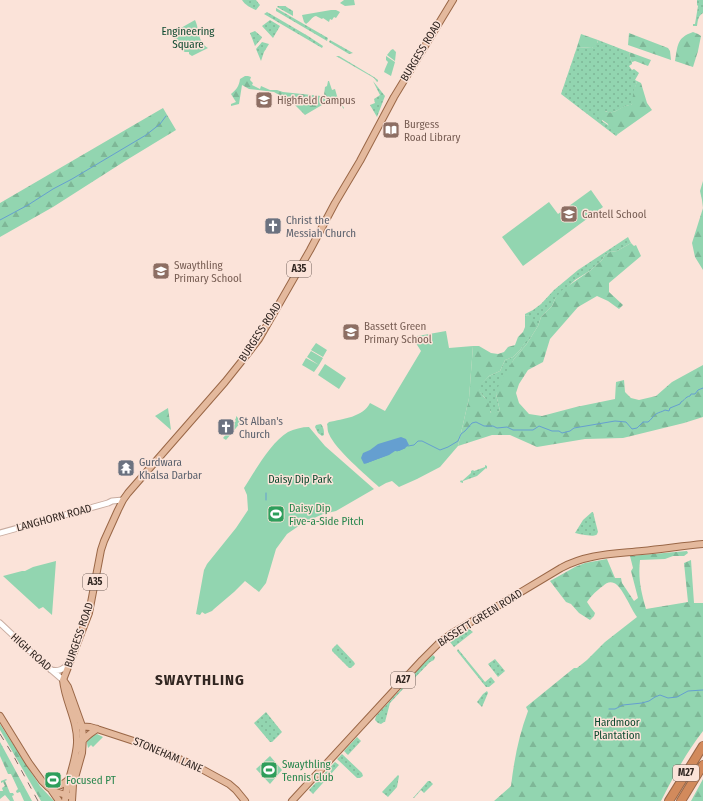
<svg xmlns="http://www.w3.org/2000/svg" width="703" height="801" viewBox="0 0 703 801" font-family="'Fira Sans Condensed',sans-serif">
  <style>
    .grass { fill: url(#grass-dots) }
    .forest { fill: url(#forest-firs) }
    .green { fill: #92d5b0 }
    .water { fill: #659fd0 }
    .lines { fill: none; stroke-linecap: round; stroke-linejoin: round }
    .stream { stroke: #659fd0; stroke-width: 1 }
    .minor-casing { stroke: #c8aca0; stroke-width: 7 }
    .major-casing { stroke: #9a6747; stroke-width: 8 }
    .highway-casing { stroke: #9a6747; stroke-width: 10 }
    .minor { stroke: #fff; stroke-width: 5 }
    .major { stroke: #e4b99d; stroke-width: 6 }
    .highway { stroke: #d28a5c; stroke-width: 8 }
    .rail { stroke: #807069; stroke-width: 1; stroke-dasharray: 7 7; stroke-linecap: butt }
    .labels { text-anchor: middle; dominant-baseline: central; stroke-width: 3; stroke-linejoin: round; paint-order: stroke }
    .shield { fill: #fbe3d9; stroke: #6e5f58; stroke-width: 1 }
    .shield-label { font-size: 10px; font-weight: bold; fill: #312621 }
    .park-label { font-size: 11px; fill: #0e4a30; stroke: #fbe3d9 }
    .street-label { font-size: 11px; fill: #312621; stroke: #fbe3d9 }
    .education-label { font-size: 11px; fill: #785e54; stroke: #fbe3d9; text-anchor: start }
    .worship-label { font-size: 11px; fill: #5b616d; stroke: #fbe3d9; text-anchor: start }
    .leisure-label { font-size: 11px; fill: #27864d; stroke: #fbe3d9; text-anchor: start }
    .district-label { font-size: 15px; font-weight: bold; letter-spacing: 1px; fill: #312621; stroke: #fbe3d9 }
  </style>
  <defs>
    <pattern id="grass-dots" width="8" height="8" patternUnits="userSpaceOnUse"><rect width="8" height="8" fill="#92d5b0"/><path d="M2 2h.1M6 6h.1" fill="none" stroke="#7eb797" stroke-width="1.8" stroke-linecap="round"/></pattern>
    <pattern id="forest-firs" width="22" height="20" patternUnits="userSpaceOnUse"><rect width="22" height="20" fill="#92d5b0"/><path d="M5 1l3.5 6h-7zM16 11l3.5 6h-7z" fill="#7eb797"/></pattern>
  </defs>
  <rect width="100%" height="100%" fill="#fbe3d9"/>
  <path class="grass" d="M242,0H256L260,5L256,10C251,8 245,5 242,0Z
    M697,0H703V13C698,16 698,20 697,26H693V24H695L698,6L697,5Z
    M278,6H285L293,11V16L277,7Z
    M276,8L328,38L327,41L276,11Z
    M267,12L308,36L323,46L322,48L264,14Z
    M270,20L280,26L273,38L262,26Z
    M255,31L262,37L261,39L255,46L250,33Z
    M330,40L353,53L349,54L329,42Z
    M598,40L629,52L631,60L632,62V64L629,66L632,70L634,69L639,73L635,80L637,81L634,92L633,103L631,105H628C620,108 614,115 605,111L602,121L608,125L618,134L616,136L561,94L577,47L592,48L598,42Z
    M262,42L269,44L264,52L261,61L256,49Z
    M336,56H339L374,77L378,80V81L377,82L374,78Z
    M373,81L385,96L377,117L370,105L375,103L374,99L380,95Z
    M628,237L631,243L617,251L610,252L605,255L602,260L591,270L575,280L555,299L552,306L541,317L538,326L526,345L514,359L496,394L500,411L492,414L490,411L485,398L480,392L478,386L489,376L500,371L505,360L513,357L520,350L535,326L528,315L525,316V314L533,310L541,304L554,290L578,270Z
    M321,424C324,428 324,431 324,435L322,436L318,433L315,427L316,425Z
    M485,465L487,466V469L486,468L477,476L463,481V483L460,482L461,480L462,481L471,473V471L473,470L474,471L485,467Z
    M592,512H593L598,532C597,533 597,535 596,535C592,537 579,534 575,533L583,520Z
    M469,629L473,632L454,647L450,642Z
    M337,644L354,662L355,664L351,668H349L332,651V649Z
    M458,649L485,682L491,677L495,682L489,687H486L457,651Z
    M433,655L435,657L434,660L430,662L405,688V687L409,682L408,681L422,665Z
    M495,659L505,671L498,677L488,664Z
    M402,688L403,689L390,703L385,722H384L381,724L378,723L375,720L376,716Z
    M487,691L488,693L482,707L477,702L483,694Z
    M266,712L282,732L272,742H270L254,723Z
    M357,737L361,741L348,755L344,751Z
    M342,754L362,773L363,776L360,778H357L337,759Z
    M335,762L339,765L313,794L309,790Z
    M398,775L399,776L397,787L388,797L382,792Z
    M428,781H430L433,784L424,793L421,790L414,798H413Z"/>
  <path class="forest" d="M693,32L698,34L701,36L698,51L693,67L675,61C678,46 676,38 693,32Z
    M629,33L668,48L670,51L671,60L628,45Z
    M581,34L598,40L597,45L592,48L577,47Z
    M629,52L651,60L648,66L635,61L632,62L631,60Z
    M245,76H248L251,77L250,80L253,83L252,85L260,89L261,86L270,90H277L283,92L321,96L324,95L325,87L327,86L328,81H329L332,90L335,89L337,96L344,108V109L336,100L331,99L322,105L305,115L293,103L274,92L249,89L242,85L239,104L231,106V104L236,102L231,94C237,89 239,86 240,79Z
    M637,81L641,83L647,103L652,110L618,134C614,131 609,130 608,124L598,117V113L602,109C604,110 606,112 608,112C617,114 622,104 631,105C634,101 632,100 633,95C633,91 636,85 637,81Z
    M163,108L176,130L125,161L53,207L0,237V203Z
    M703,181V270L695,257L692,243L703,208L702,200L700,191Z
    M631,243L634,246L636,245L641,256L609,283V292L623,305L619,309L608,301L597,296L578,307L550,339L543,362L528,370L519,384L516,393L519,403L529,414L542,416L576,407L615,399L616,382L624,380L625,392L631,398L639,400L656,396L672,382L703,365V417L684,423L623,438L585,439L537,447L510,435H492L458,446L469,398L473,346H479L491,353L498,354L504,352L508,347L515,345L518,337L523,332L525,327V316L528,315L535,322L536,326L520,350L513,357L505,360L500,371L489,376L479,386C479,387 480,391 481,393C485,399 491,403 490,412L492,413L500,411L496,394L497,389L506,372L514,359L526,345L538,326L541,317L552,306L555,299L561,291L591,270L602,260L605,255L610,252L617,251Z
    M168,408L171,430L155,416Z
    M687,551L688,553L684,556H673L665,559L640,560C638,579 641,591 646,609L688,602L684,563L691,560L694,603H703V731C686,753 673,777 661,801H494L511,786C514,760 519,735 528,711L526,707L574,668H577L587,660L605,642L637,617C631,609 622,586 614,583C610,581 606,583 603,586C596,591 592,595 587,602L591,608L595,613L594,616L590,620L579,613L571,604L566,602L550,581L575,567L585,563L607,559L615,578H621L622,583L634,601L638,598L631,571L633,568L630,556Z
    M0,724L40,786L54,801H41L0,730Z
    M0,742L32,801H24L20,792L17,793L16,791L18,789L11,774H8L0,756Z
    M6,779L7,780L5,781L10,793H13L14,795L12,796L14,801H10L5,795L0,799V791H3L2,788L5,786L3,782L1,783V781Z
    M703,779V801H691Z"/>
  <path class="green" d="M344,0H354L355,5L345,6L340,3Z
    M331,10H336L340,12L336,18L334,17L332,20L330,19L329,22L323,18L322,19L316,16C311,17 310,22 306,24L304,22L302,15Z
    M195,20C200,31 197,41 208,48L192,56L189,54V52H185L183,51L182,48H178L172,33Z
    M393,49L396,52L395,61L387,55L391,50Z
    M386,56L395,62L391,76L384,72L385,69L388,62L386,60Z
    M591,190L603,207L523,266L502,237L549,202L558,214Z
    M446,331L449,348L473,346L469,398L458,446L440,467L417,479L399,487L392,481L386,483L379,487C366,475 335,449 329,434C327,430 328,427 327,424L329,422C343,419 363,417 370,403L385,411L421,351L412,337Z
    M316,343L327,350L323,357L311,350Z
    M311,351L323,358L319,365L307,357Z
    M306,358L319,365L314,372L302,365Z
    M325,364L346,378L339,389L318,375Z
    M236,416L240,420L241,422L226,440L223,438L235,424L234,423L236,421L235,420L236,418Z
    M309,427L325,446L374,489L336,511L323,514L303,523L287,534L276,549L266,583L259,592L245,581L234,592L214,609L212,611L205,614L202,612L200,615L196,614L204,570L207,564L236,528L248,510L247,495L244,488C255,471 271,442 288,432C294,429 302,427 309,427Z
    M56,561L52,615L43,607L39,609L3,576L22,571H25L33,567Z
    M97,734L103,737L93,747L91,745L88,748L87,743V739L94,735Z
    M270,756L282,770L270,784L256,769Z"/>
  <path class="water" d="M401,437L406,439L409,445L405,448L399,451H395L389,455L364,464L361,458L363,453L370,450L378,444Z"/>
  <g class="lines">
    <path class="stream" d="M0,220L28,205L53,189L72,179L146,135L160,124L166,116
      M408,446L414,445L418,441H422L440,450L448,447L458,441L461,434L465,431L472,423L476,422L484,426H493L497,428L507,427L513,430H533L539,426L552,431H559L562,433L570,431L574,428L615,421L626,422L632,429L637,428L643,422H648C651,420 653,416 656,414C659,412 662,412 665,410L669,411L670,408L680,404L681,402C685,400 685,397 690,396L691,394H695L698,390L703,388
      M397,451L405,448
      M366,463L389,454
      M266,500V493
      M609,709H615L623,705L642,703L649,701L655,697L660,695L668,698L677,697L688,691L703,690"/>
    <g class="minor-casing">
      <path id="minor" d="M0,533L108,503L112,501L123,500
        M0,623L34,655L63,680
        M51,670C59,672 63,669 69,664"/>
    </g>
    <g class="major-casing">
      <path id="major" d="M64,681L68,687L82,726L83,737L82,753L73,785L72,801
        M0,716L29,763L42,781L48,787L53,791L69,796
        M76,726L90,727L97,729L149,746L198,767L229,784L236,790L245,801
        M82,742C86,736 91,733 97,729
        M47,785C57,787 60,787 68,780
        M52,791L59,801
        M65,801C66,781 76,763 77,743C78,721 65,702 63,680L89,613L101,550L104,541L118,510L123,500L128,493L225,382L249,352L259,339L310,250L335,203L360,161L394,97L453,0
        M292,801L422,660L438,644L451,634L561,568C587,554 613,554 642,551C662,549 683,546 703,544"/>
    </g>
    <g class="highway-casing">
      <path id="highway" d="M669,801L703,746
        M681,801L703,765"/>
    </g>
    <use href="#minor" class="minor"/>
    <use href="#major" class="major"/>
    <use href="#highway" class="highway"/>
    <path class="rail" d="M0,734L13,755L38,801"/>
  </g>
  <defs>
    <g id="university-square" transform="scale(0.9)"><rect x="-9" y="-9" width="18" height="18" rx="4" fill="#8d6e63" stroke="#fbe3d9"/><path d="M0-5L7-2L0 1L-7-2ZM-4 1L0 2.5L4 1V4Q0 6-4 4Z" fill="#fff"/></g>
    <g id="library-square" transform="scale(0.9)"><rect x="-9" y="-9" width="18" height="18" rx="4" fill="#8d6e63" stroke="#fbe3d9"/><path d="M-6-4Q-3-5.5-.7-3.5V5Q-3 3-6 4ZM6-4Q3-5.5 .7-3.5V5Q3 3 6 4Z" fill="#fff"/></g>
    <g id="school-square" transform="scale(0.9)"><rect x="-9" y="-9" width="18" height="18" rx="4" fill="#8d6e63" stroke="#fbe3d9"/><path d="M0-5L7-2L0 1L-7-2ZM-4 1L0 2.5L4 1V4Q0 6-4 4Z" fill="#fff"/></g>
    <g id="church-square" transform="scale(0.9)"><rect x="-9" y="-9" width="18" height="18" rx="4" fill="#6b7280" stroke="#fbe3d9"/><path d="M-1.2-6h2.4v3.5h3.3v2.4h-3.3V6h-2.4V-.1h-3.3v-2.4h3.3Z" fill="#fff"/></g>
    <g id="temple-square" transform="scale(0.9)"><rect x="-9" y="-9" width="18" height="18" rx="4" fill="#6b7280" stroke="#fbe3d9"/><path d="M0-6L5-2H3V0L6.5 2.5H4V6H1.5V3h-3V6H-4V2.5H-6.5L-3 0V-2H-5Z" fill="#fff"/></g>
    <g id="stadium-square" transform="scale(0.9)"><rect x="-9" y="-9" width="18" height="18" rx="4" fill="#2e9e5b" stroke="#fbe3d9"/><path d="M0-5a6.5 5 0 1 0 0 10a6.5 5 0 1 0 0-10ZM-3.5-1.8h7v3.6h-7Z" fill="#fff"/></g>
  </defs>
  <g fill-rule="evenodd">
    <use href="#university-square" x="264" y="100"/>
    <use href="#library-square" x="391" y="130"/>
    <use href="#school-square" x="569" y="214"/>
    <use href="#church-square" x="273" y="226"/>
    <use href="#school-square" x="161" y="271"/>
    <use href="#school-square" x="351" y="332"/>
    <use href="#church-square" x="226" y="427"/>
    <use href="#temple-square" x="126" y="468"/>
    <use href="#stadium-square" x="276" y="514"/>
    <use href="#stadium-square" x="269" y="770"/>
    <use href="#stadium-square" x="53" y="780"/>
  </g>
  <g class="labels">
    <g class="shield">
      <rect x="287" y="261" width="24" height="16" rx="3"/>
      <rect x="83" y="574" width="24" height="16" rx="3"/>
      <rect x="391" y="672" width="24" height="16" rx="3"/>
      <rect x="673" y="765" width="26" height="16" rx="3"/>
    </g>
    <g class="shield-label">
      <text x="299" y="269">A35</text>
      <text x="95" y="582">A35</text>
      <text x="403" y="680">A27</text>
      <text x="686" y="773">M27</text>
    </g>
    <g class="park-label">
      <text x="188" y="31">Engineering<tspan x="188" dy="13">Square</tspan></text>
      <text x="300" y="479">Daisy Dip Park</text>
      <text x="617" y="722">Hardmoor<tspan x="617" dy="13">Plantation</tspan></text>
    </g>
    <g class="street-label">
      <text transform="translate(421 51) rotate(-59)">BURGESS ROAD</text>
      <text transform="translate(260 332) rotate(-57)">BURGESS ROAD</text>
      <text transform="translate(54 518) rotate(-15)">LANGHORN ROAD</text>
      <text transform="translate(480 618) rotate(-32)">BASSETT GREEN ROAD</text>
      <text transform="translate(79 635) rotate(-71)">BURGESS ROAD</text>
      <text transform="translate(31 652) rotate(42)">HIGH ROAD</text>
      <text transform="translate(168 755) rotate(23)">STONEHAM LANE</text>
    </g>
    <g class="education-label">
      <text x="277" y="100">Highfield Campus</text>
      <text x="404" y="124">Burgess<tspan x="404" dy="13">Road Library</tspan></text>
      <text x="582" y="214">Cantell School</text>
      <text x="174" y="265">Swaythling<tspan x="174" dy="13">Primary School</tspan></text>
      <text x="364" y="326">Bassett Green<tspan x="364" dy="13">Primary School</tspan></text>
    </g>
    <g class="worship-label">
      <text x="286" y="220">Christ the<tspan x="286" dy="13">Messiah Church</tspan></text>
      <text x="239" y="421">St Alban's<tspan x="239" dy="13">Church</tspan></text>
      <text x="139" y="462">Gurdwara<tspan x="139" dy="13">Khalsa Darbar</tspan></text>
    </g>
    <g class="leisure-label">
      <text x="289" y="508">Daisy Dip<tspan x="289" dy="13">Five-a-Side Pitch</tspan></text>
      <text x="282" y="764">Swaythling<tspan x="282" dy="13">Tennis Club</tspan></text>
      <text x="66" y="780">Focused PT</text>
    </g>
    <g class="district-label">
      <text x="200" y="680">SWAYTHLING</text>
    </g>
  </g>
</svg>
